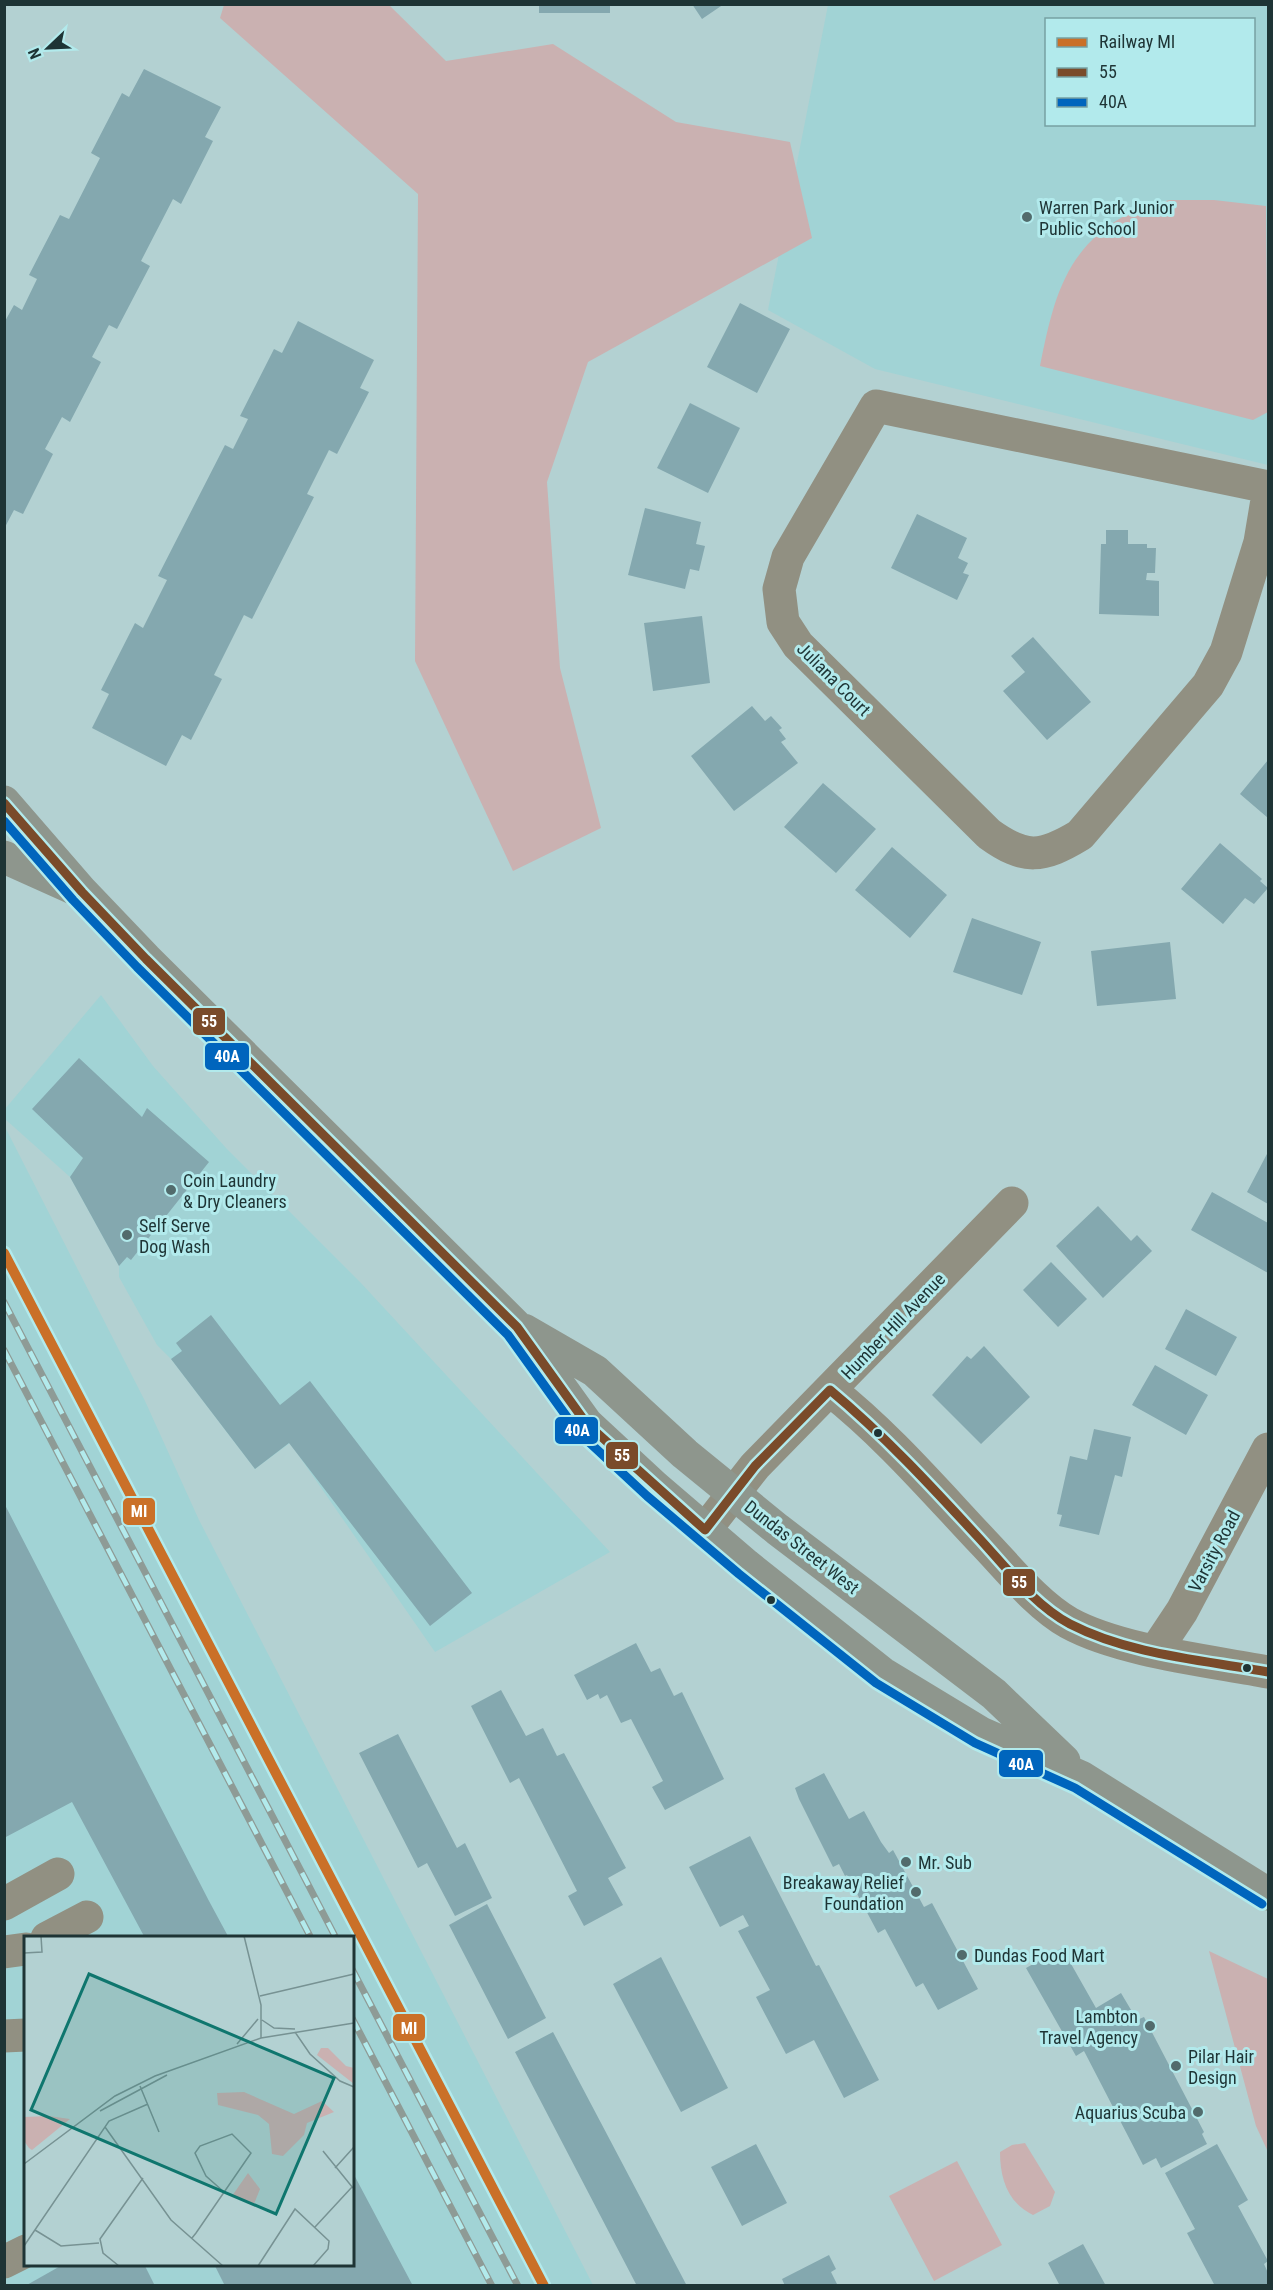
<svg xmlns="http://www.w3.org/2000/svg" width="1273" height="2290" viewBox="0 0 1273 2290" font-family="'Roboto Condensed',sans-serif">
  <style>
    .built { fill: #a1d3d5; fill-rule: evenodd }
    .green { fill: #cab1b1 }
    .building { fill: #84a8af }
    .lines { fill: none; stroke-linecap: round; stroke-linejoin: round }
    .minor { stroke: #919082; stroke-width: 33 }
    .major { stroke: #8e968d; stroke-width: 33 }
    .rail-casing { stroke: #8e9b96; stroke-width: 7 }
    .rail { stroke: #b2eaec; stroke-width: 4.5; stroke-dasharray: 14; stroke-linecap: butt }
    .bus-1-casing { stroke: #b2eaec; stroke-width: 14 }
    .bus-2-casing { stroke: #b2eaec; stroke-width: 14 }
    .bus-1 { stroke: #7a4b2a; stroke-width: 9 }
    .bus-2 { stroke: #0065bd; stroke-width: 9 }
    .rail-1-casing { stroke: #b2eaec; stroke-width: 15 }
    .rail-1 { stroke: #ca7028; stroke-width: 10 }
    .poi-dot { fill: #526b6c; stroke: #b2eaec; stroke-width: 2 }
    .bus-dot { fill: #1e3435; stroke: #b2eaec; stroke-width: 2 }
    .labels { text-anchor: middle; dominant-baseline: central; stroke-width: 6; stroke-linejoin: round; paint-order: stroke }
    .poi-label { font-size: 18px; fill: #1e3435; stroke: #b2eaec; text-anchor: start }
    .street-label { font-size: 18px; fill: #1e3435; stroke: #b2eaec }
    .inset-road { fill: none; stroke: #779293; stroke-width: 1.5 }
    .view { fill: #0f766e; fill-opacity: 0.15; stroke: #0f766e; stroke-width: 3 }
    .inset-edge { fill: none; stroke: #1e3435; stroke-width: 3 }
    .line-badge { stroke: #b2eaec; stroke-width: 2 }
    .badge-label { font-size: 16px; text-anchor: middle; font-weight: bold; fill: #fff }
  </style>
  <rect width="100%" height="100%" fill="#b3d1d2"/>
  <path class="built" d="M828,5H1268V465L875,369L768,310ZM1046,20H1254V124H1046Z
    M101,995L153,1066L226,1148L360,1282L610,1552L435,1652L290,1443L255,1469L171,1359L157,1345L119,1277V1266L70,1177L5,1119V1109Z
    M4,1125L145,1401L199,1520L593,2285H5ZM26,1938H352V2264H26Z"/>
  <path class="green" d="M224,5H389L446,61L553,44L676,122L790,142L812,238L588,362L547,482L560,668L601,828L513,871L415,661L418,194L220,18Z
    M1169,200H1214L1266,206L1268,412L1253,420L1040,366C1053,302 1064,249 1126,215C1138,208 1155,205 1169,200Z
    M1209,1951L1268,1979V2152L1256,2126Z
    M1025,2143L1055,2192L1050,2206L1033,2215C1008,2203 1000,2179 1000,2152L1012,2145Z
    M957,2161L1002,2245L934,2281L889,2196Z"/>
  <path class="building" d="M539,4H610V13H539Z
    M692,4H724L702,19Z
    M144,69L221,107L205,137L213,141L181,204L173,199L141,261L150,266L117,329L109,325L92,357L101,362L70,422L62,417L45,449L53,454L23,514L14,510L4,529V323L14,305L22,310L37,279L29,275L60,215L69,219L100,158L91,153L122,93L129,97Z
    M740,303L790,329L757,393L707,367Z
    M298,321L374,360L360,388L369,392L337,454L329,450L307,494L314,497L252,619L244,615L214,675L222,679L191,740L182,735L166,766L92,728L109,694L101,690L135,623L143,628L167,580L158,576L225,445L233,449L248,419L240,416L274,349L282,353Z
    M690,403L740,428L708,493L657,468Z
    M645,508L701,522L696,544L705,546L699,571L690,569L685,589L628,575Z
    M917,514L967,538L958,558L968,563L963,573L969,575L957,600L891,568Z
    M1106,530H1128V544H1147V548H1156L1155,573H1147L1146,580L1159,581V616L1099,614L1101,544H1106Z
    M702,616L710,683L653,691L644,623Z
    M1033,637L1091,702L1047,740L1003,691L1025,672L1011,656Z
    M752,706L765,721L771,716L782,728L779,730L786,739L781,742L798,763L734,811L691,756Z
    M1268,760V818L1240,794Z
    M823,783L876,829L836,873L784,827Z
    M1220,843L1262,879L1260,881L1268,888L1254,904L1245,898L1223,924L1181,889Z
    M892,847L947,895L910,938L855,890Z
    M972,918L1041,942L1022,995L953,972Z
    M1170,942L1176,999L1097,1006L1091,951Z
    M79,1058L142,1117L147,1108L209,1162L131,1260L127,1257L119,1266L70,1177L83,1158L32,1109Z
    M1268,1152V1204L1247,1192Z
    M1212,1192L1268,1223V1273L1191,1230Z
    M1098,1206L1131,1241L1137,1235L1152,1251L1103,1298L1056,1246Z
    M1051,1262L1087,1299L1058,1327L1023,1290Z
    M1186,1309L1237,1337L1216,1376L1165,1349Z
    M211,1315L280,1405L310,1381L472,1593L430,1626L289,1443L255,1469L171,1359L182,1351L176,1343Z
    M984,1346L1030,1397L981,1444L932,1395L967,1356L971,1359Z
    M1155,1365L1208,1395L1186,1435L1132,1405Z
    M1094,1429L1131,1437L1122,1477L1115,1475L1099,1535L1059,1526L1062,1515L1057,1514L1070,1456L1087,1460Z
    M4,1503L209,1901L229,1938H145L72,1802L4,1838Z
    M636,1643L651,1672L660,1668L674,1696L682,1692L724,1779L665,1810L652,1787L663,1781L631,1719L621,1723L607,1695L600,1699L598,1694L587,1700L574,1675Z
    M501,1690L526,1736L543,1728L557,1756L564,1753L626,1868L608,1878L623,1905L584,1926L568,1896L577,1891L534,1807L519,1778L510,1783L471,1706Z
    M398,1734L457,1848L465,1843L492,1898L455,1916L427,1863L418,1868L359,1753Z
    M824,1773L849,1819L864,1811L881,1842L889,1853L893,1850L924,1907L932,1903L978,1989L938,2010L923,1983L916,1987L885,1929L878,1933L847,1875L845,1876L839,1864L833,1867L799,1799L795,1788Z
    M750,1836L816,1966L819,1965L879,2080L844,2098L814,2040L786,2054L756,1997L770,1990L738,1931L749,1926L743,1915L720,1927L689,1867Z
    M487,1904L546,2018L508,2039L449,1925Z
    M1062,1948L1096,2008L1121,1993L1137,2020L1144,2017L1204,2132L1202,2134L1207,2144L1161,2168L1156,2158L1143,2165L1084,2051L1076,2056L1026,1968Z
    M661,1957L728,2088L681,2112L613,1984Z
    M553,2032L687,2286H637L515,2052Z
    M756,2144L787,2203L742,2226L711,2167Z
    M1217,2144L1248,2200L1238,2206L1268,2261L1264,2264L1268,2273V2286H1215L1187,2233L1195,2229L1165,2173Z
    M352,2171L413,2286H225L214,2264H352Z
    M1083,2244L1106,2286H1060L1048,2263Z
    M829,2255L836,2269L831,2272L838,2286H785L782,2279Z
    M64,2264H144L155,2286H25Z"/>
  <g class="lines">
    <path class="minor" d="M1268,487L876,406L788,557L779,589L783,622L798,645L989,834C1025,860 1042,858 1080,835L1208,685L1226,652L1260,542L1268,494
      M830,1390C886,1434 934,1490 983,1542C1009,1569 1036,1604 1069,1623C1120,1651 1211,1661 1268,1672
      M705,1530L755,1466L1012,1203
      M1156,1650L1182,1611L1268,1449
      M4,1904L58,1874
      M47,1938L87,1917
      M4,1952L26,1949
      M4,2036L26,2035
      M4,2262L26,2251"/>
    <path class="major" d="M4,802L82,892L146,959L517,1327L586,1423L655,1487L746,1565L882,1673L981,1733L1081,1777L1268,1894
      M4,857L73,888
      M524,1330L595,1371L685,1454L777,1529L994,1694L1064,1761"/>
    <g class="rail-casing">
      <path id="rail" d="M4,1302L336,1938
        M4,1350L311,1938
        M352,1969L518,2286
        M352,2018L492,2286"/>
    </g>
    <use href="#rail" class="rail"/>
    <g class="bus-1-casing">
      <path id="bus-1" d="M4,803L82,892L146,959L517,1327L586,1423L705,1530L755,1466L830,1390
        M830,1390C884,1435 931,1486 978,1537C1006,1567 1033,1604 1070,1624C1130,1655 1203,1660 1268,1672"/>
    </g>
    <g class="bus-2-casing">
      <path id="bus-2" d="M4,821L73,900L137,967L508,1335L577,1431L647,1496L739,1574L876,1683L975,1743L1075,1788L1262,1904"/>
    </g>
    <use href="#bus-1" class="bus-1"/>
    <use href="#bus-2" class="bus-2"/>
    <g class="rail-1-casing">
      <path id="rail-1" d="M4,1253L544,2286"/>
    </g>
    <use href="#rail-1" class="rail-1"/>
  </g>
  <g class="poi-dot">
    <circle cx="1027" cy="217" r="6"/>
    <circle cx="171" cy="1190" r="6"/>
    <circle cx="127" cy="1235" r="6"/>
    <circle cx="906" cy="1862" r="6"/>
    <circle cx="916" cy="1892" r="6"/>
    <circle cx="962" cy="1955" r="6"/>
    <circle cx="1150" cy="2026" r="6"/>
    <circle cx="1176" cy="2066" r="6"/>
    <circle cx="1198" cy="2112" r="6"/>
  </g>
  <g class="bus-dot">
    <circle cx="878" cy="1433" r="5"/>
    <circle cx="771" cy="1600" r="5"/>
    <circle cx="1247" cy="1668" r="5"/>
  </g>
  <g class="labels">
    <g class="poi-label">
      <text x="1039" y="207">Warren Park Junior<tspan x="1039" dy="21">Public School</tspan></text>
      <text x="183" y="1180">Coin Laundry<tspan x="183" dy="21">&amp; Dry Cleaners</tspan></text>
      <text x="139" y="1225">Self Serve<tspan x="139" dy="21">Dog Wash</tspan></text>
      <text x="918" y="1862">Mr. Sub</text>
      <text x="904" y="1882" text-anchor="end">Breakaway Relief<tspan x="904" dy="21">Foundation</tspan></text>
      <text x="974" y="1955">Dundas Food Mart</text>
      <text x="1138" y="2016" text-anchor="end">Lambton<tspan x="1138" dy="21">Travel Agency</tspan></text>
      <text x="1188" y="2056">Pilar Hair<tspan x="1188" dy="21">Design</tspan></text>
      <text x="1186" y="2112" text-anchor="end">Aquarius Scuba</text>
    </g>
    <g class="street-label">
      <text transform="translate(834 679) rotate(45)">Juliana Court</text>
      <text transform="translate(893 1326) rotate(-46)">Humber Hill Avenue</text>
      <text transform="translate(802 1547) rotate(38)">Dundas Street West</text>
      <text transform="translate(1214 1551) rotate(-62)">Varsity Road</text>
    </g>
  </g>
  <g transform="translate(24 1936)">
    <rect width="330" height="330" fill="#b3d1d2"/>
    <path d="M297,112H304L322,130L330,132V148L293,119ZM220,156L270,178L298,165L310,176L283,187L280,199L259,220L248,218L245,188L234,179L194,169L193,157ZM25,180L46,183L8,214L5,212L0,205V181ZM224,237L236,253L230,268L208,260Z" fill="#cab1b1"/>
    <path class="inset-road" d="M162,0H213M220,0L237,69V102M0,17L18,16L17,0M236,60L330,38M238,84L250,92L271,93M271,96L286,118L316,145L330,151M213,108L234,83M116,150L135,196M76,175L143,139M81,191L147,284L199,330M299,215L329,252M0,228L91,160L131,140L237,102L330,87M311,232L330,211M291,291L328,251M11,294L37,310L75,307M168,302L172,297L227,217L208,198L176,210L171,217L182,240L200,256M0,310L85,185L124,168M95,330L79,317L76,303L119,242M234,330L271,273L305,305L304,313L289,330"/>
    <path class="view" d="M65,38L310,142L252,278L7,174Z"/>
    <rect width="330" height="330" class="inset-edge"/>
  </g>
  <g class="line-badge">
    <rect x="192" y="1007" width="34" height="29" rx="6" fill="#7a4b2a"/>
    <rect x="204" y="1042" width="46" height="29" rx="6" fill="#0065bd"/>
    <rect x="554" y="1416" width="45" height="29" rx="6" fill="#0065bd"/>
    <rect x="605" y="1441" width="34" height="29" rx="6" fill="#7a4b2a"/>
    <rect x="122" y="1497" width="34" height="29" rx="6" fill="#ca7028"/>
    <rect x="1002" y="1568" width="34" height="29" rx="6" fill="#7a4b2a"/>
    <rect x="998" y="1749" width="46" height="29" rx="6" fill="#0065bd"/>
    <rect x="392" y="2013" width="34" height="29" rx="6" fill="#ca7028"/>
  </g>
  <g class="badge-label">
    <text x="209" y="1027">55</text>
    <text x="227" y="1062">40A</text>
    <text x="577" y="1436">40A</text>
    <text x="622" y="1461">55</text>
    <text x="139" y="1517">MI</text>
    <text x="1019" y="1588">55</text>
    <text x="1021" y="1770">40A</text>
    <text x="409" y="2034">MI</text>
  </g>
  <rect width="1273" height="2290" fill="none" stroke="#1e3435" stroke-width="12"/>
  <rect x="1045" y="18" width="210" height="108" fill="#b2eaec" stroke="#77a1a3" stroke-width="1.5"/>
  <rect x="1057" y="38" width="30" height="9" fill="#ca7028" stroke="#77a1a3" stroke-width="1.5"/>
  <text x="1099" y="48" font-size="18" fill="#1e3435">Railway MI</text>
  <rect x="1057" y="68" width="30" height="9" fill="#7a4b2a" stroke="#77a1a3" stroke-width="1.5"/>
  <text x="1099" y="78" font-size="18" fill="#1e3435">55</text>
  <rect x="1057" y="98" width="30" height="9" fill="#0065bd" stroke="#77a1a3" stroke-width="1.5"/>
  <text x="1099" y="108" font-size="18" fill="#1e3435">40A</text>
  <g transform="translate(48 48) rotate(247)" stroke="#b2eaec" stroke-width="4.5" paint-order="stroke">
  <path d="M0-4.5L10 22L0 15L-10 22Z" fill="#1e3435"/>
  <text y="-9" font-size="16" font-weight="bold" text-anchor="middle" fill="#1e3435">N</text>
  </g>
</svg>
